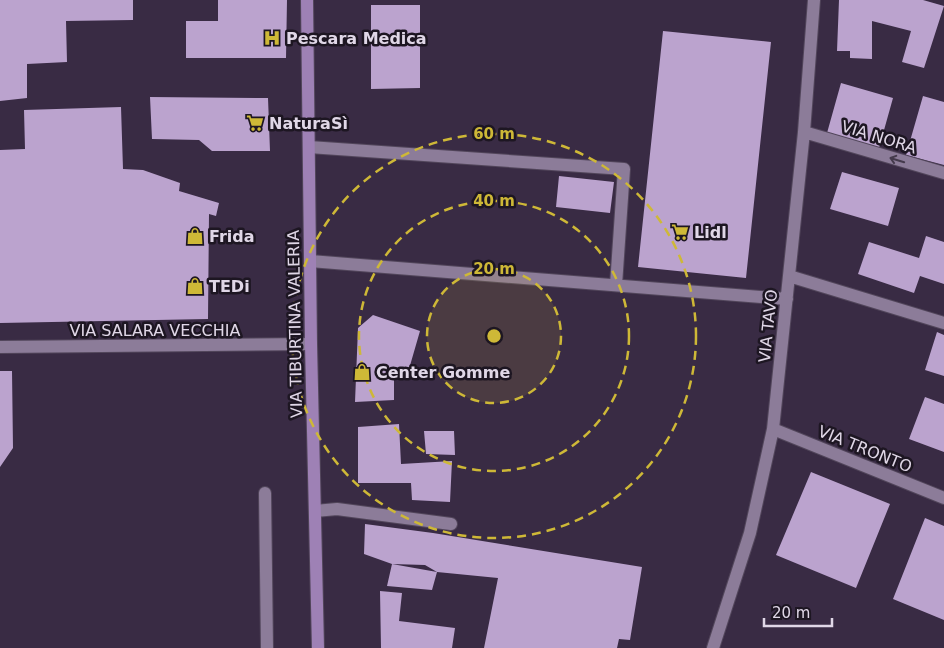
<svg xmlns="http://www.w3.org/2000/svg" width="944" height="648" viewBox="0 0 944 648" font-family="'DejaVu Sans',sans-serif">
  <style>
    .building { fill: #bba3ce }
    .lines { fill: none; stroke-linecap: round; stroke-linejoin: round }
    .minor-casing { stroke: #52465b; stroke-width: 14 }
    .major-casing { stroke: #52465b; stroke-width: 14 }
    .minor { stroke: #8c7c99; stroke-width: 12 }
    .major { stroke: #9e81b5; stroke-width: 12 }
    .oneway { stroke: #443a4c }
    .ring { fill: none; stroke: #ceb837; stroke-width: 2.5; stroke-dasharray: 9 6 }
    .labels { text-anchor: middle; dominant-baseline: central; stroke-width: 5; stroke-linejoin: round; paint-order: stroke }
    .poi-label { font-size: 16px; font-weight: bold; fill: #e0d7e7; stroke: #1d1622; text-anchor: start }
    .street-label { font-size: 16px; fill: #e0d7e7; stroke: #1d1622 }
    .centre { fill: #ceb837; stroke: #1d1622; stroke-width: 2.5 }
    .ring-label { font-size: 15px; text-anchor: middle; font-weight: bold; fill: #ceb837; stroke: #1d1622; stroke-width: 5; stroke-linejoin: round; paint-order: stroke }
  </style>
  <rect width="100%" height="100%" fill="#392b44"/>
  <path class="building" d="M0,0H133V20L66,21L67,62L27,64V98L0,101Z
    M218,0H287L286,58H186V21H218Z
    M839,0H923L944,6L924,68L902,62L911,31L872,21V59L850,58V51H837Z
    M371,5H420V88L371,89Z
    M663,31L771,42L746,278L638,267Z
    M841,83L893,98L879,148L827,133Z
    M923,96L944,102V165L906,155Z
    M150,97L268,98L270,151H212L199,140L152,139Z
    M121,107L123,169L143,170L180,183L179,191L219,203L216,216L209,214L208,319L0,323V150L25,149L24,110Z
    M842,172L899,188L888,226L830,209Z
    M559,176L614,182L610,213L556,207Z
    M926,236L944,242V284L920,276L914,293L858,274L869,242L919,258Z
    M373,315L420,331L409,369L394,367V400L355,402L358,328Z
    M937,332L944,335V376L925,370Z
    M0,371H12L13,448L0,467Z
    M925,397L944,404V452L909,439Z
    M399,424L401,464L452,461L450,502L412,500L411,483H358V427Z
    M424,431H454L455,455L426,454Z
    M811,472L890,504L856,588L776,555Z
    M925,518L944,526V620L893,599Z
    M365,524L433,533L642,567L630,640L619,639L617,648H484L498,578L437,572L432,590L387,586L392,564L437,572L425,565L392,564L364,554Z
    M380,591L402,593L399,621L455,628L452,648H381Z"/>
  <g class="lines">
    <g class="minor-casing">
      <path id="minor" d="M804,132L944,173
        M309,147L624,169L616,285
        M310,261L787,299
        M789,276L944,323
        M0,347L311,344
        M773,429L944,498
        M265,493L267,648
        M315,511L337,509L451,524
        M713,648L750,533L773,429L804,132L814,0"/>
    </g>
    <g class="major-casing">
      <path id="major" d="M307,0L311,344L318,648"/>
    </g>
    <use href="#minor" class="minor"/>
    <use href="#major" class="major"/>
  </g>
  <defs><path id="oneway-shaft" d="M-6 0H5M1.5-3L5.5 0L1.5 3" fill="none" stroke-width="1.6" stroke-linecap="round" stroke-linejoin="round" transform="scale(1.25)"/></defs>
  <use class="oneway" href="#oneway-shaft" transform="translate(897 160) rotate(-163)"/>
  <circle cx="494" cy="336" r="67" fill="#ceb837" fill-opacity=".12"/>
  <g class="ring">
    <circle cx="494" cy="336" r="67"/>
    <circle cx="494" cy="336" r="135"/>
    <circle cx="494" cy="336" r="202"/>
  </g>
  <defs>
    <g id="hospital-bare" transform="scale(1.35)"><path d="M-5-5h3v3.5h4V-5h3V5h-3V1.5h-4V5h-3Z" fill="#ceb837" stroke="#1d1622" stroke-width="2.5" paint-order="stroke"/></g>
    <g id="supermarket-bare" transform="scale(1.35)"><path d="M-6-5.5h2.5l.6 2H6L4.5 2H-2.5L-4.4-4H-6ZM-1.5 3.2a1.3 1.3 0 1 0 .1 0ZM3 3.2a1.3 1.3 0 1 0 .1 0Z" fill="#ceb837" stroke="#1d1622" stroke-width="2.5" paint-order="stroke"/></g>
    <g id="shop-bare" transform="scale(1.35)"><path d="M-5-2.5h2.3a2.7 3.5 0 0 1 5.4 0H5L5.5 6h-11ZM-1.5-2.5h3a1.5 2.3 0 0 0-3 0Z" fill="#ceb837" stroke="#1d1622" stroke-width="2.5" paint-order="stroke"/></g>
  </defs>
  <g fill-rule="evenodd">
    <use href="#hospital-bare" x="272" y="38"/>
    <use href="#supermarket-bare" x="255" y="123"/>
    <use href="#supermarket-bare" x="680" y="232"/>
    <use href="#shop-bare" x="195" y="236"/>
    <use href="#shop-bare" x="195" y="286"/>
    <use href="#shop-bare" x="362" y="372"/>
  </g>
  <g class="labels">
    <g class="poi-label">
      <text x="286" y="38">Pescara Medica</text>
      <text x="269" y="123">NaturaSì</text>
      <text x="694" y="232">Lidl</text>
      <text x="209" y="236">Frida</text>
      <text x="209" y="286">TEDi</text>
      <text x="376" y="372">Center Gomme</text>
    </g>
    <g class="street-label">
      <text transform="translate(879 137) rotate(17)">VIA NORA</text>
      <text transform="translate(295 324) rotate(-91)">VIA TIBURTINA VALERIA</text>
      <text transform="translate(768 326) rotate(-84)">VIA TAVO</text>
      <text x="155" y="330">VIA SALARA VECCHIA</text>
      <text transform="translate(865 449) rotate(22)">VIA TRONTO</text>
    </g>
  </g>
  <circle cx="494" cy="336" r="8" class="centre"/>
  <g class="ring-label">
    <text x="494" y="139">60 m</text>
    <text x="494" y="206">40 m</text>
    <text x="494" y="274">20 m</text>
  </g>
  <path d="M764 618v8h68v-8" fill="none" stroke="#e0d7e7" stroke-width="2.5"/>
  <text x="772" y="618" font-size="15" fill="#e0d7e7" stroke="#1d1622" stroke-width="4" paint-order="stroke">20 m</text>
</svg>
